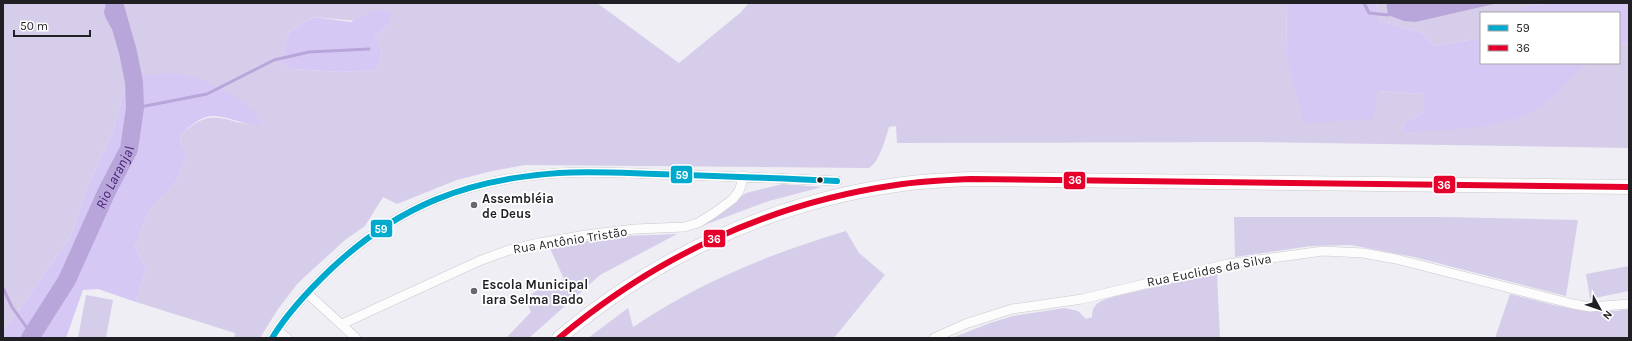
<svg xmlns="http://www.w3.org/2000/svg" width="1632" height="341" viewBox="0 0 1632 341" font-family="Karla,sans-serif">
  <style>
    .green { fill: #d6cdea; fill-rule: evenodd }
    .forest { fill: #d6c8f4 }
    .water { fill: #b8a6db }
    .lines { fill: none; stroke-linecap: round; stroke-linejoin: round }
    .stream { stroke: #b8a6db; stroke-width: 3 }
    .river { stroke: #b8a6db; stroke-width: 18 }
    .street-casing { stroke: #cac9cd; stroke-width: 10 }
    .primary-casing { stroke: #cac9cd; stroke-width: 15 }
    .street { stroke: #fdfcfd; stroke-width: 9 }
    .primary { stroke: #fdfcfd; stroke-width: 14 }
    .bus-1-casing { stroke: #fff; stroke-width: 9 }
    .bus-2-casing { stroke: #fff; stroke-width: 9 }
    .bus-1 { stroke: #00a9ce; stroke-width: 6 }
    .bus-2 { stroke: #e4002b; stroke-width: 6 }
    .bus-dot { fill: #201f23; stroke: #fff; stroke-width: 1.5 }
    .poi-dot { fill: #68676c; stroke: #fff; stroke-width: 1.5 }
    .labels { text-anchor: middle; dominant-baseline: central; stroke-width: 3.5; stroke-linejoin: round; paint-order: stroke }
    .poi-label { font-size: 13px; font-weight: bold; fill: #201f23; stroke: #fff; text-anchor: start }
    .street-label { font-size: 13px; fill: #201f23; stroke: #fff }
    .water-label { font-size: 14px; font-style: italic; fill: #482278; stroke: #fff }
    .line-badge { stroke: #fff; stroke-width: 1.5 }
    .badge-label { font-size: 11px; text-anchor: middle; font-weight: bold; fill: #fff }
  </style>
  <rect width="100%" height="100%" fill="#efeef4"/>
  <path class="green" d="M3,3H597L679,63L740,13L749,3H1287L1286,55L1377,91L1424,94V112L1403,124L1404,133L1440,129L1549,101L1578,70L1589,63H1619V44L1629,43V148L1251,142L897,143L896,126L889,127C886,137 879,163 869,168L525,165L492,171L457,180L397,204L383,197L365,226L345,240L298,283L278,309L260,338H234L235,333L136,302L146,268L135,247L148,212L176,182L185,159V149L180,140L181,134C210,110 215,117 249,125L126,83L113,132L90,180L70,238L3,332ZM314,17L389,24L375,36L382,53L376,70L342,72L292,69L281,62L289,32Z
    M1376,3H1386L1388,15L1416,22L1499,3H1556L1525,6L1513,13H1481V38L1433,46L1423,33L1379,21Z
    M783,184L822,187L769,201L696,228L746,193Z
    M1234,217H1442L1578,220L1566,296L1414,257L1351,245L1311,246L1235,257Z
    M846,231L859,253L885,275L834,338H588L628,308L633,327C700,282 769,254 846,231Z
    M677,234L600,275L529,338H506L531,312L526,300L534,292L564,279L549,246L625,236Z
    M1629,266V291L1590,299L1586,274Z
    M1217,273L1220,338H952L990,323L1013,316L1065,308L1078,311L1086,319L1092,317C1092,302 1103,300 1116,296Z
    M1510,294C1550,304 1588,317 1629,309V338H1495Z
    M86,295L113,300L106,338H78Z"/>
  <path class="forest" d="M1287,3H1376L1379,21L1423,33L1433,46L1481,38V63H1589C1573,73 1563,89 1549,101C1513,132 1449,128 1404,133L1403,124L1424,112V94L1378,91L1373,119L1304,123L1286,55Z
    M1556,3H1629V43L1619,44V13H1513L1525,6Z
    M375,9L391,11L389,24L375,36L382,53L376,70L342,72L292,69L281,62L289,32L314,17L351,22Z
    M180,73C208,81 249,97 262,125C245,125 230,117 213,116C201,116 189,127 181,134L180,140L185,149V159L176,182L148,212L135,247L146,268L136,302L98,289L83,290L66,338H3V332L70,238L90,180L113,132L126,83L142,75Z"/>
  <path class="water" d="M108,3L124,4C120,20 131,35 128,52C123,45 104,19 104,12C104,9 107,5 108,3Z
    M1386,3H1499L1416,22L1404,21L1388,15Z"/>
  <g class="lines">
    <path class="stream" d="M1364,3L1369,13L1388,15L1390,13
      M135,108L207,94L274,60L309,52L369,49
      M3,288L12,307L32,335"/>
    <path class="river" id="s1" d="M30,338L67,280L107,191L129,149L135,108L134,82L128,52L114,3"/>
    <g class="street-casing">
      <path id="street" d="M307,293L356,338
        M342,324L479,261L509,250L539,243L586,235L635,229L684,227L698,223L714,213L733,199L739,191L744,176
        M277,330L287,338
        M272,338C288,312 309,290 331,269C398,206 467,179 559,173C591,171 623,173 656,174C716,176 776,178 837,181
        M934,338L965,324L1012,309L1082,299L1228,264L1323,251L1363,253L1396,259L1573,304L1590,307L1629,304"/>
    </g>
    <g class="primary-casing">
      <path id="primary" d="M559,338C655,257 770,203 896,185C921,181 946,180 971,179L1629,187"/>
    </g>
    <use href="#street" class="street"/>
    <use href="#primary" class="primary"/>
    <g class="bus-1-casing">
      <path id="bus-1" d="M272,338C288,312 309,290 331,269C398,206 467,179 559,173C591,171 623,173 656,174C716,176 776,178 837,181"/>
    </g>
    <g class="bus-2-casing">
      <path id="bus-2" d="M559,338C655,257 770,203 896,185C921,181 946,180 971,179L1629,187"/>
    </g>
    <use href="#bus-1" class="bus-1"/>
    <use href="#bus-2" class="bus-2"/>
  </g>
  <circle class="bus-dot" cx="820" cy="180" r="3.5"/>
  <g class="poi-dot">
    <circle cx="474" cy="205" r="4"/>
    <circle cx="474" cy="291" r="4"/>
  </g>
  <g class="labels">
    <g class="poi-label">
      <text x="482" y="198">Assembléia<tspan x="482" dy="15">de Deus</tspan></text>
      <text x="482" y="284">Escola Municipal<tspan x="482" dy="15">Iara Selma Bado</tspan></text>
    </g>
    <g class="street-label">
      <text transform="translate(570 240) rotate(-9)">Rua Antônio Tristão</text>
      <text transform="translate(1209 270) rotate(-11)">Rua Euclides da Silva</text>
    </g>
    <g class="water-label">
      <text stroke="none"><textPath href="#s1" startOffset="182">Rio Laranjal</textPath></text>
    </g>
  </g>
  <g class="line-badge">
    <rect x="670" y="165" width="23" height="19" rx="4" fill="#00a9ce"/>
    <rect x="1063" y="171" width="23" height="19" rx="4" fill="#e4002b"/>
    <rect x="1433" y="175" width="23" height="19" rx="4" fill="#e4002b"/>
    <rect x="370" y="219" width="23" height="19" rx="4" fill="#00a9ce"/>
    <rect x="703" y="229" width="23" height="19" rx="4" fill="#e4002b"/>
  </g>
  <g class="badge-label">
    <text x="682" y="179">59</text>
    <text x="1075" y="184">36</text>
    <text x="1444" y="189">36</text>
    <text x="381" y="233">59</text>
    <text x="714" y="243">36</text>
  </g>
  <rect width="1632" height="341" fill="none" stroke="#201f23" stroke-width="8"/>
  <rect x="1480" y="12" width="140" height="52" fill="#ffffff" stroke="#a6a5a7"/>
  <rect x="1488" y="25" width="20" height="6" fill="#00a9ce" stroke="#a6a5a7"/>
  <text x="1516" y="32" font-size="12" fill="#201f23">59</text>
  <rect x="1488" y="45" width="20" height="6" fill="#e4002b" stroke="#a6a5a7"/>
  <text x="1516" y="52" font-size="12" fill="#201f23">36</text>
  <g transform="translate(1600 309) rotate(130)" stroke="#ffffff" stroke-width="3" paint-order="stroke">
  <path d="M0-3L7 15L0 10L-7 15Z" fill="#201f23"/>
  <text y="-6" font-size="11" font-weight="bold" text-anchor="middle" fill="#201f23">N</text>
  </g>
  <path d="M14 30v6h76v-6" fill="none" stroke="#201f23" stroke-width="2"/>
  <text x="20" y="30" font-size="12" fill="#201f23" stroke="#ffffff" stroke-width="3" paint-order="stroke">50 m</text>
</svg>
